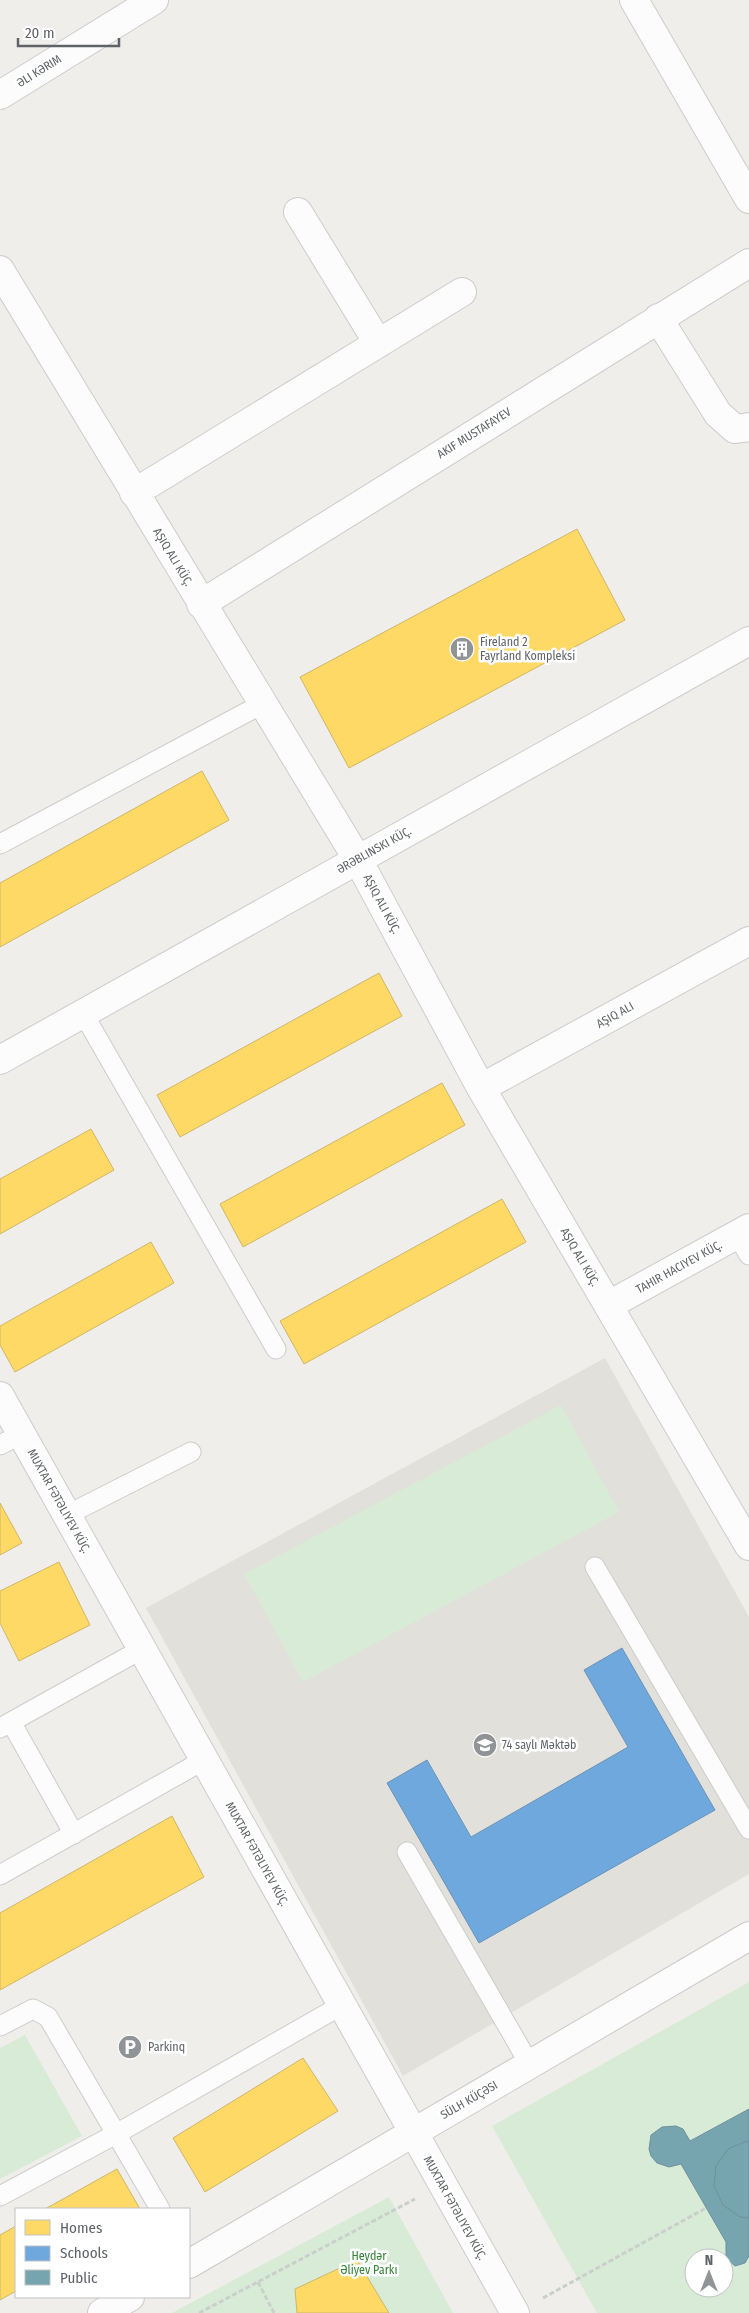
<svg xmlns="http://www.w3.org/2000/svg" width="749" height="2313" viewBox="0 0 749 2313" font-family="'Fira Sans Condensed',sans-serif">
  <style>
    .education { fill: #e2e0da }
    .green { fill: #d8ebd6; fill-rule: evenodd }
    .homes { fill: #ffd966; stroke: #cfb667 }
    .schools { fill: #6fa8dc; stroke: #6a93b9 }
    .public { fill: #76a5af; stroke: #6f919a }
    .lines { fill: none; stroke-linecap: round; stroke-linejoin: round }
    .lane-casing { stroke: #cbcccc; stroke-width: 21 }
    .street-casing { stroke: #cbcccc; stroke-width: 30 }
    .secondary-casing { stroke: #cacacb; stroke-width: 30 }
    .path { stroke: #cacfcc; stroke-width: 3; stroke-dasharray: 5 2.5; stroke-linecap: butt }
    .lane { stroke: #fdfcfc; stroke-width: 19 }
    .street { stroke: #fdfcfc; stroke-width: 28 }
    .secondary { stroke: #fdfcfc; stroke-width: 28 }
    .labels { text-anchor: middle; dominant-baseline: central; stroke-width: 5; stroke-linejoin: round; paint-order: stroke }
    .street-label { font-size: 12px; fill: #5f6368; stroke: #fff }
    .poi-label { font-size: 12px; fill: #5f6368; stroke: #fff; text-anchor: start }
    .park-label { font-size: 12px; fill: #348238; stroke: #fff }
  </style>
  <rect width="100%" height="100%" fill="#efeeea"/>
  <path class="education" d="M605,1358L749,1617V1874L403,2076L146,1608Z"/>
  <path class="green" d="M561,1405L619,1512L303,1682L244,1574Z
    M749,1982V2313H597L492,2126ZM694,2258H724V2288H694Z
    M25,2035L82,2136L0,2179V2048Z
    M389,2197L453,2313H172Z"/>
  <path class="homes" d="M577,529L625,620L349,768L300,677Z
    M202,771L229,820L0,947V883Z
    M379,973L402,1016L180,1137L157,1095Z
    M442,1083L465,1125L243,1247L220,1204Z
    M91,1129L114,1170L0,1234V1179Z
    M502,1199L526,1242L304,1364L280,1321Z
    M151,1242L174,1283L15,1372L0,1345V1326Z
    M0,1503L22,1543L0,1555Z
    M59,1562L90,1625L19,1661L0,1623V1591Z
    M172,1816L204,1877L0,1990V1913Z
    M303,2058L338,2111L205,2192L173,2138Z
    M117,2169L140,2209H45Z
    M16,2226V2291L0,2300V2235Z
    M357,2260L389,2313H297L295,2289Z"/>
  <path class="schools" d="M622,1648L715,1810L479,1943L387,1783L427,1760L471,1837L628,1747L584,1670Z"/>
  <path class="public" d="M749,2109V2256L745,2263L735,2266L726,2258V2242L681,2164L669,2167L657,2163L651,2156L649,2149L651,2135L662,2127L676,2126L683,2129L690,2141Z
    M747,2141H749V2218L740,2217L723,2205L714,2186L716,2166L728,2149Z"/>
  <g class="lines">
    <g class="lane-casing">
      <path id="lane" d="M0,844L264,703
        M83,1013L276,1349
        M737,1235L749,1255
        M0,1445L21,1434
        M67,1515L191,1452
        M595,1567L749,1829
        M11,1722L74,1834
        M0,1728L142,1649
        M407,1852L530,2065
        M0,1875L204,1760
        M0,2026L33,2009L48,2017L160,2209
        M0,2196L116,2134L342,2005"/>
    </g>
    <g class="street-casing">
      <path id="street" d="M634,0L749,199
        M0,95L154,0
        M298,212L378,343
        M0,270L358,860L481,1088L749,1546
        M658,318L718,414L735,429L749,427
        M134,493L462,292
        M201,604L749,263
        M0,1060L749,641
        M481,1088L749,941
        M609,1305L749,1228
        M0,1396L515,2313"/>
    </g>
    <g class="secondary-casing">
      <path id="secondary" d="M189,2264L749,1936
        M102,2313L130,2297"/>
    </g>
    <path class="path" d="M258,2282L274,2313
      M543,2298L706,2208
      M199,2313L415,2199"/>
    <use href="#lane" class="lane"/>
    <use href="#street" class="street"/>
    <use href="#secondary" class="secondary"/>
  </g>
  <defs>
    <g id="building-disc" transform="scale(1.25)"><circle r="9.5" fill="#919496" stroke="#fff"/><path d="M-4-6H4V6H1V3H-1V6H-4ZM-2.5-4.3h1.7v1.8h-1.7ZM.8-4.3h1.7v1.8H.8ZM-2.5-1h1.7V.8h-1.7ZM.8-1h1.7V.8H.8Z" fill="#fff"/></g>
    <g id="school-disc" transform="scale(1.25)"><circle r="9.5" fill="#919496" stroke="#fff"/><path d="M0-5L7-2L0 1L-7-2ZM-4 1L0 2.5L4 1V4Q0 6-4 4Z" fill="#fff"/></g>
    <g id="parking-disc" transform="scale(1.25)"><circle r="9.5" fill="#919496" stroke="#fff"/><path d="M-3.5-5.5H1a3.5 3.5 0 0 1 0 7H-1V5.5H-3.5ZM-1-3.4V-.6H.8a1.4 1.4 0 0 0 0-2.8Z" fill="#fff"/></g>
  </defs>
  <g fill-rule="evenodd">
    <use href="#building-disc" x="462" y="649"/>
    <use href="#school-disc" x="485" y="1745"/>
    <use href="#parking-disc" x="130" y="2047"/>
  </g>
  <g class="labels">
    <g class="street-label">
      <text transform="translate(39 71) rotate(-32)">ƏLI KƏRIM</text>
      <text transform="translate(474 433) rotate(-32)">AKIF MUSTAFAYEV</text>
      <text transform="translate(173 557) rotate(59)">AŞIQ ALI KÜÇ.</text>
      <text transform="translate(374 850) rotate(-29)">ƏRƏBLINSKI KÜÇ.</text>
      <text transform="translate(382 904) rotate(62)">AŞIQ ALI KÜÇ.</text>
      <text transform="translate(615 1015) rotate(-29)">AŞIQ ALI</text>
      <text transform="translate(580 1257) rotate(60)">AŞIQ ALI KÜÇ.</text>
      <text transform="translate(679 1267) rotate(-29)">TAHIR HACIYEV KÜÇ.</text>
      <text transform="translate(59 1501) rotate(61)">MUXTAR FƏTƏLIYEV KÜÇ.</text>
      <text transform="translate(257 1854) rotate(61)">MUXTAR FƏTƏLIYEV KÜÇ.</text>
      <text transform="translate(469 2100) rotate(-30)">SÜLH KÜÇƏSI</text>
      <text transform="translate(455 2208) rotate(61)">MUXTAR FƏTƏLIYEV KÜÇ.</text>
    </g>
    <g class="poi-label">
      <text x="480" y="642">Fireland 2<tspan x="480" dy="14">Fayrland Kompleksi</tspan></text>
      <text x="502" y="1745">74 saylı Məktəb</text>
      <text x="148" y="2047">Parkinq</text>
    </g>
    <g class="park-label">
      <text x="369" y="2256">Heydər<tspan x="369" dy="14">Əliyev Parkı</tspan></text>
    </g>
  </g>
  <rect x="15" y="2208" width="175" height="90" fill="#ffffff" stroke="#bfc1c3"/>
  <rect x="25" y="2220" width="25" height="15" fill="#ffd966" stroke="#bfc1c3"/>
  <text x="60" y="2233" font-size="15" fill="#5f6368">Homes</text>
  <rect x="25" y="2246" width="25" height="15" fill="#6fa8dc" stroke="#bfc1c3"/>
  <text x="60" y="2258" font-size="15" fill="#5f6368">Schools</text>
  <rect x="25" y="2270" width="25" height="15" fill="#76a5af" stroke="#bfc1c3"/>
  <text x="60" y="2283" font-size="15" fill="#5f6368">Public</text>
  <g transform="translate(709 2273)"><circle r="24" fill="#ffffff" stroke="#bfc1c3"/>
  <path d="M0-4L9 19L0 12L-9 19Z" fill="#919496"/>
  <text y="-8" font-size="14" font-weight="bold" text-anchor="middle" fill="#5f6368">N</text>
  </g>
  <path d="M18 38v8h101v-8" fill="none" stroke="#5f6368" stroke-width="2.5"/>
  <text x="25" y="38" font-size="15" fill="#5f6368" stroke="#ffffff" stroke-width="4" paint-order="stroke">20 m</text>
</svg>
